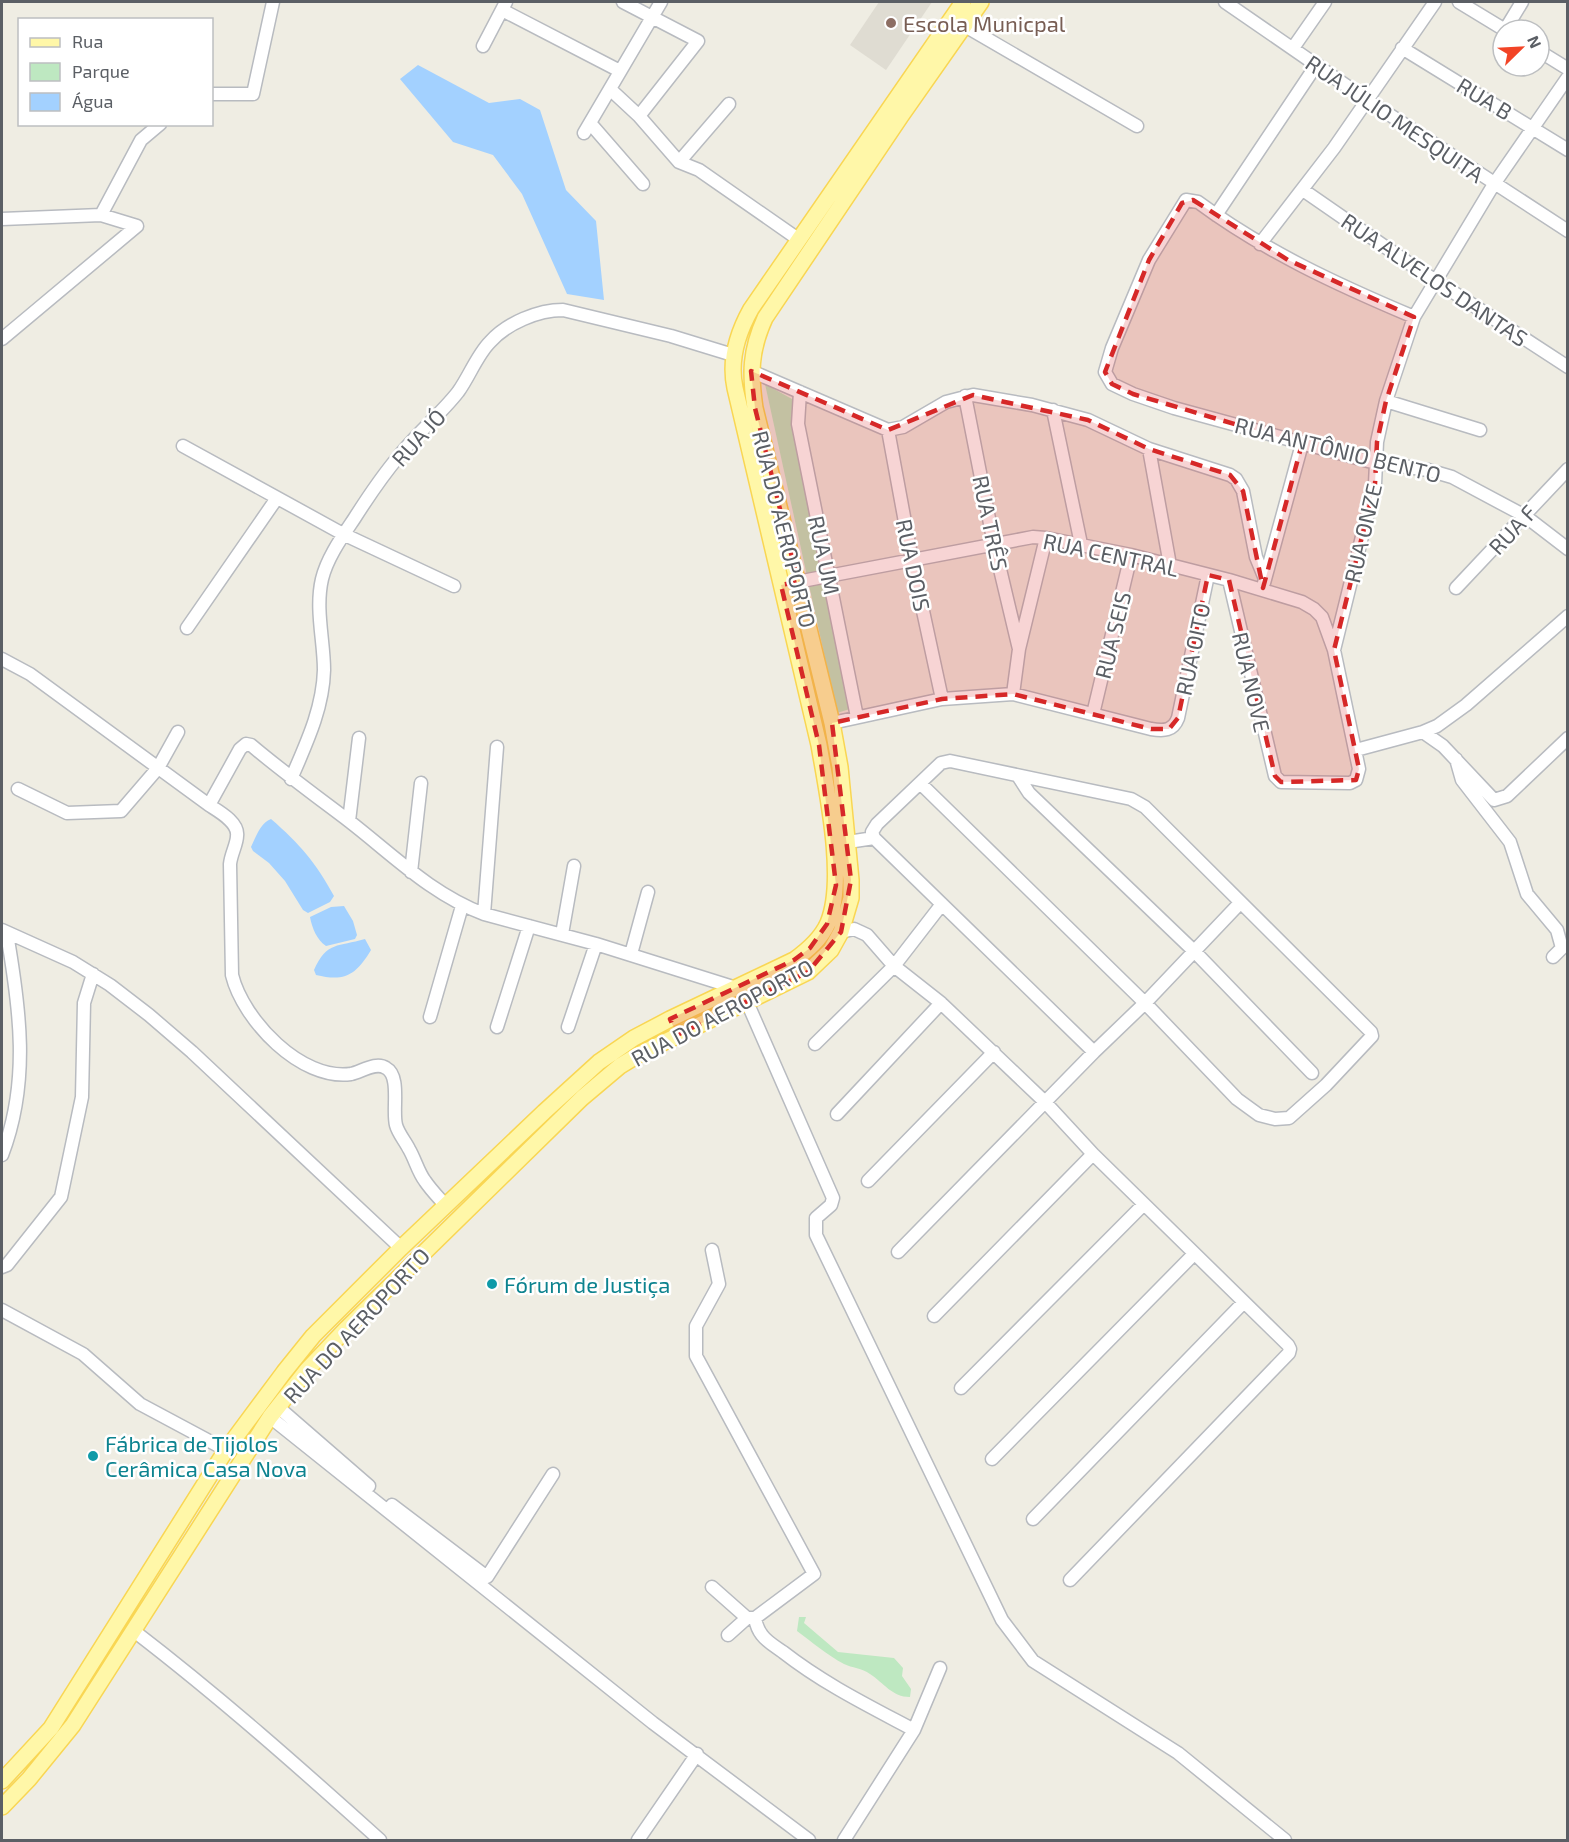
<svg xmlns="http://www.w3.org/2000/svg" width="1569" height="1842" viewBox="0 0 1569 1842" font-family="'Exo 2',sans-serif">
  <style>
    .education { fill: #dfdcd2 }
    .green { fill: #bee8c1 }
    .water { fill: #a3d1ff }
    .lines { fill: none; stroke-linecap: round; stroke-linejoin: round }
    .minor-casing { stroke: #b8bbc0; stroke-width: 15 }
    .major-casing { stroke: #f9d653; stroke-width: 18 }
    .minor { stroke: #fff; stroke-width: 12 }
    .major { stroke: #fff7a8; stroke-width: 15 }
    .marked { fill: #d62828; fill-opacity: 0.2; stroke: #d62828; stroke-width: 4.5; stroke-dasharray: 12 8; stroke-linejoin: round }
    .education-dot { fill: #8d6e63; stroke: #fff; stroke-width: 2 }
    .culture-dot { fill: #0f9aa8; stroke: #fff; stroke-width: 2 }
    .labels { text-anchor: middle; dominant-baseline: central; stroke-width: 5; stroke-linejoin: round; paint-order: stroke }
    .education-label { font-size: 22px; fill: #785e54; stroke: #fff; text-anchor: start }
    .street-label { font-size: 22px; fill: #5b5f65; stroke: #fff }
    .culture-label { font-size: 22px; fill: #0d838f; stroke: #fff; text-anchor: start }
  </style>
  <rect width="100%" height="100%" fill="#efede3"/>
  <path class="education" d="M879,2H932L886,70L850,45Z"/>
  <path class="green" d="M765,384L792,399L853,708L837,713Z
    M799,1617H806L804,1623L838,1652L894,1658L903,1668L902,1676L911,1689L910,1697C892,1697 884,1683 870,1674C862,1668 852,1668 844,1664C827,1655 812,1642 797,1631Z"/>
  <path class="water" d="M418,65L489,103L520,99L540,110L566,190L596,221L604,300L567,294L522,194L493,155L453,142L400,79Z
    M271,819C300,844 316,863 334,896L330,902L308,913L303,910L285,881L269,863L253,851L251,847C256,837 260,823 271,819Z
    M344,906L353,921L357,935L355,939L326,946C317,940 312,928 310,917L331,907Z
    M365,939L371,950C356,975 345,982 316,975L314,970C327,941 338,947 365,939Z"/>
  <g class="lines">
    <g class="minor-casing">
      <path id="minor" d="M623,2L698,41L639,116
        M1225,2L1367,100L1568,231
        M1459,2L1505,30
        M502,10L620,71
        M965,26L1137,126
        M1505,30L1522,2
        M483,46L506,2
        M1293,48L1325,2
        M1402,48L1568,150
        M1539,51L1568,69
        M611,90L639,116L679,162L699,170L798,239
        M212,94H253L273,2
        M590,123L643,184
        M584,133L661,2
        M679,162L729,104
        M1303,190L1407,262L1568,367
        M1216,215L1317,64
        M2,219L101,215
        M1260,244L1334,148L1435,2
        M1414,317C1338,285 1264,251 1198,202L1186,200L1149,260L1112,348L1105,372L1112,384L1133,394L1174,408L1368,461L1428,470L1452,477L1525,516L1568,549
        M2,339L137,226L101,215L141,140L160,124
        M751,371L888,430L903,427L946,402L973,395L1032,405L1088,420L1149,449L1230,475L1236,479L1243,491L1256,557L1265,579
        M800,392L798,424L857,717
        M965,396L994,544L1019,649
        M1386,401L1480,430
        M1053,410L1081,544
        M888,430L912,560L942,699
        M183,446L343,534L454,586
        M1149,449L1170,565
        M1264,583L1302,444
        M781,585L1033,537L1046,538L1131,555L1229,580L1302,602L1314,609L1322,617L1334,650L1359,769L1356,780L1350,783L1281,782L1275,776L1229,580
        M1456,588L1568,469
        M187,628L277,498
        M1334,650L1375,484L1377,442L1386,401L1414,317L1494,184L1568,77
        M2,659L30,674L209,805C218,811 239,822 237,836C237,844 231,854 230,864L232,975C243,1020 301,1081 351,1074C361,1072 376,1061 386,1068C401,1076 392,1110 396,1125C398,1133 405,1141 409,1149C415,1159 418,1172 425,1181C431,1190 439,1198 446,1206
        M1013,694L1019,649L1046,538
        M1093,714L1131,555
        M832,723L942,699L1013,694L1151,729C1164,731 1173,731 1178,718L1208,575
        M1423,732L1443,746L1494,800L1507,796L1568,738
        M1356,750L1423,732L1437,726L1466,705L1568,616
        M1456,759L1462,780L1510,842L1527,894L1557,930L1562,948L1553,957
        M1018,776L1029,793L1195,952L1312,1073
        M291,779C306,744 323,709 324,670C324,641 315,609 322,579C327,558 342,537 354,519C368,497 382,476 399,456C417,433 440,415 458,392C469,377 477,355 490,342C507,323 538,310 563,310L671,336L733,355
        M920,783L1145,1003L1237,1099L1259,1115L1275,1119L1289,1118L1326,1085L1372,1036L1371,1032L1145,807L1131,799L950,761L941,763L877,824L872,832L874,838L1094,1052
        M18,789L67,813L121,811L158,768L178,732
        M209,805L240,749L246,744L251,745C283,772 316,796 349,821C393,855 431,894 484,914L596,944L736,988
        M349,821L359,738
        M848,842L874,838
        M411,872L421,783
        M484,914L497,747
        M2,930L73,962L110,985L149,1015L192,1052L401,1248
        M841,932L854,929L867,935L894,966L941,1003L1045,1102L1093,1154L1288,1345L1290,1349L1289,1353L1070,1580
        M562,934L574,866
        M631,954L648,892
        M747,1002L833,1198L831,1205L816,1218V1235L1002,1620L1033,1661L1178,1753L1285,1840
        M430,1017L462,906
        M497,1027L529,926
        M568,1027L596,944
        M815,1044L894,966L942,904
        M837,1114L941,1003
        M2,1155C30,1082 20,1009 7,934
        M868,1181L994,1052
        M898,1252L1094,1052L1145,1003L1240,903
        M2,1267L7,1265L61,1197L82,1097L84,1003L93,974
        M2,1310L83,1354L140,1404L226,1450
        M934,1316L1093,1154
        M961,1388L1144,1204
        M278,1407L369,1486
        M270,1417L653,1723L809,1840
        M992,1459L1194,1254
        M392,1505L487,1577L553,1474
        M1033,1519L1244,1302
        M712,1587L747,1618H755L814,1574L696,1356V1326L719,1284L712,1250
        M755,1618C756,1624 758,1630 762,1635C767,1642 776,1647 783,1652C824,1684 869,1706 914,1730
        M134,1631C220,1697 300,1768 380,1840
        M728,1635L747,1618
        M638,1840L697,1754
        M844,1840L914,1730L940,1668"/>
    </g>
    <g class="major-casing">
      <path id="major" d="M2,1781L51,1728L226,1450L284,1372L313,1336L401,1248L544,1112L599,1062L634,1038L670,1019L794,960C808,950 821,939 828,923C846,880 827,792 819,745L735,388C729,360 737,334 751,309L963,2
        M2,1807L29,1779L73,1725L270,1417L307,1370L347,1328L582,1098L620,1066L638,1055L808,972L831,950L841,932L851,898V880L840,767L832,723L755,408C750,374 750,351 765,318L901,116L981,2"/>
    </g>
    <use href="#minor" class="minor"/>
    <use href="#major" class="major"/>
  </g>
  <path class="marked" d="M1193,200L1288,260L1414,317L1386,401L1377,442L1375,484L1334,650L1359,769L1356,780L1281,782L1275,776L1229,580L1208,575L1178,718L1169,729H1151L1013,694L942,699L832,723L851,880L841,932L808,972L677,1035L670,1019L794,960L810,948L827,924L836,885L819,745L781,585L798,582L755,408L751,371L888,430L973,395L1088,420L1149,449L1230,475L1243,491L1263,588L1302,444L1133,394L1112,384L1105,372L1149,260L1182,203Z"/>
  <circle class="education-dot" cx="891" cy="23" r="6"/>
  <g class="culture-dot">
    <circle cx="492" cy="1284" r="6"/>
    <circle cx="93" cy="1456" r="6"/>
  </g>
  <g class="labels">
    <g class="education-label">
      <text x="903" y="23">Escola Municpal</text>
    </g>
    <g class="street-label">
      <text transform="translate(1485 98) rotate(31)">RUA B</text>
      <text transform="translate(1395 118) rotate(34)">RUA JÚLIO MESQUITA</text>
      <text transform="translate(1435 279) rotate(34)">RUA ALVELOS DANTAS</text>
      <text transform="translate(418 437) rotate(-48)">RUA JÓ</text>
      <text transform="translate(1338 449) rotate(14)">RUA ANTÔNIO BENTO</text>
      <text transform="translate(991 523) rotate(78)">RUA TRÊS</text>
      <text transform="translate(785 529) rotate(76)">RUA DO AEROPORTO</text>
      <text transform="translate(1512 529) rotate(-47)">RUA F</text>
      <text transform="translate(1362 533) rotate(-77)">RUA ONZE</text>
      <text transform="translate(1111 554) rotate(12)">RUA CENTRAL</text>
      <text transform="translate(825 555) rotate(78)">RUA UM</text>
      <text transform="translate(914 565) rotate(78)">RUA DOIS</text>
      <text transform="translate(1112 635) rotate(-76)">RUA SEIS</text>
      <text transform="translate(1192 649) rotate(-78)">RUA OITO</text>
      <text transform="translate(1252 682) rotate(77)">RUA NOVE</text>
      <text transform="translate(722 1012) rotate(-28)">RUA DO AEROPORTO</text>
      <text transform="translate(356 1325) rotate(-47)">RUA DO AEROPORTO</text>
    </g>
    <g class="culture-label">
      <text x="504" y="1284">Fórum de Justiça</text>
      <text x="105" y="1443">Fábrica de Tijolos<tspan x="105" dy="25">Cerâmica Casa Nova</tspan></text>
    </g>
  </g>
  <rect width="1569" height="1842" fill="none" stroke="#5b5f65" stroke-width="6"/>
  <rect x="18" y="18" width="195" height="108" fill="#ffffff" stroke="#bdbfc1" stroke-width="1.5"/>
  <rect x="30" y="38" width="30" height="9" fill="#fff7a8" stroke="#bdbfc1" stroke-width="1.5"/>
  <text x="72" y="48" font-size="18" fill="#5b5f65">Rua</text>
  <rect x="30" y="63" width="30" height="18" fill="#bee8c1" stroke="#bdbfc1" stroke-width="1.5"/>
  <text x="72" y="78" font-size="18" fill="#5b5f65">Parque</text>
  <rect x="30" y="93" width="30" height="18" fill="#a3d1ff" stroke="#bdbfc1" stroke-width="1.5"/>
  <text x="72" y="108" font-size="18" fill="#5b5f65">Água</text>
  <g transform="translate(1521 48) rotate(66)"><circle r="28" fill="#ffffff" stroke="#bdbfc1" stroke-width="1.5"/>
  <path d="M0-4.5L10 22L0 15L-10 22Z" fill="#f24426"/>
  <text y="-9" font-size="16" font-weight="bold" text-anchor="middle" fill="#5b5f65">N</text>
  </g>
</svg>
